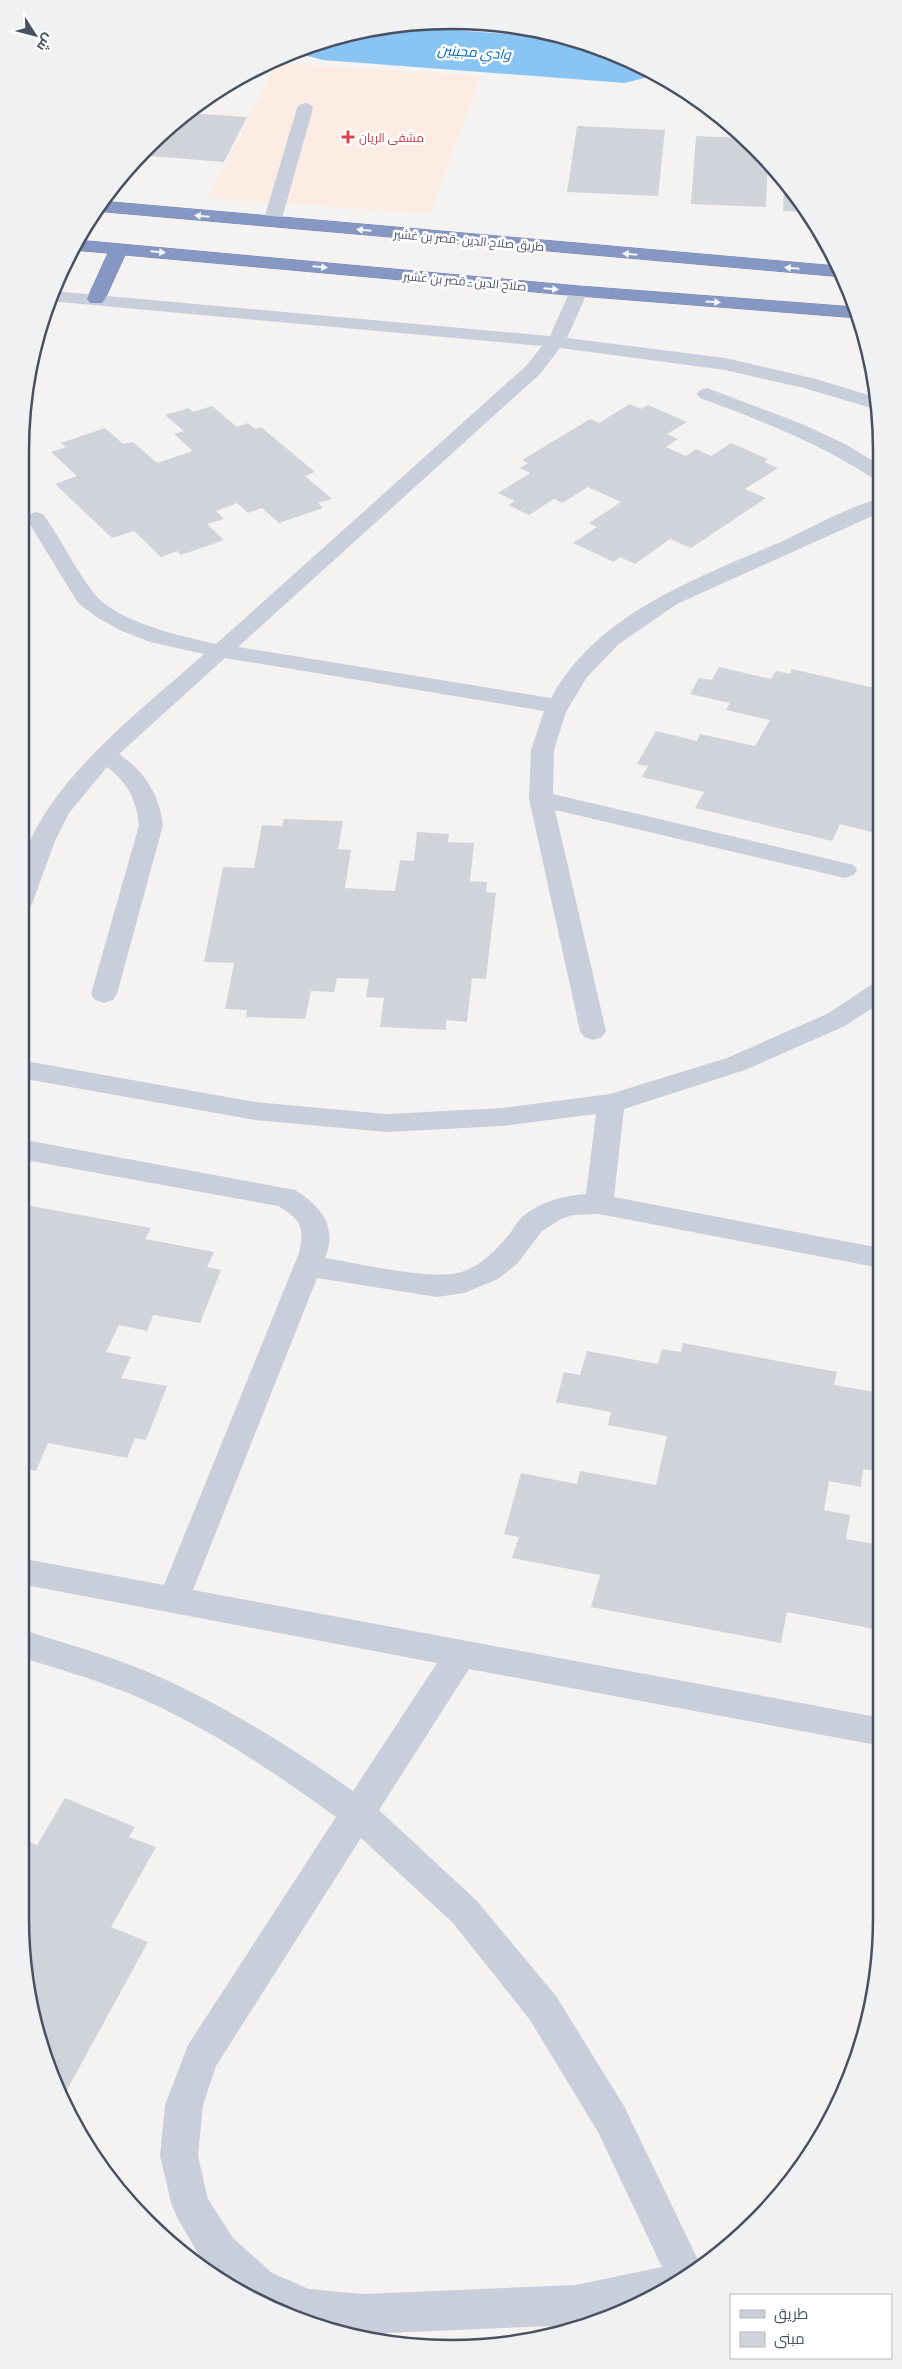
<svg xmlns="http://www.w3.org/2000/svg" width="902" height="2369" viewBox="0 0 902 2369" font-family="Ubuntu,Cairo,sans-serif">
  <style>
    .medical { fill: #fdece4 }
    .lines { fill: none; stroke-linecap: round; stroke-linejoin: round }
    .river { fill: #89c5f4; fill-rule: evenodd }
    .building { fill: #d1d3da }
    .highway-casing { stroke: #7281b0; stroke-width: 1 }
    .minor { fill: #c9cedb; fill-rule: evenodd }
    .highway { fill: #8797c4; fill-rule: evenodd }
    .oneway { fill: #f3f5f9 }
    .health-dot { fill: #e0444e; stroke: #fff; stroke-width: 2 }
    .labels { text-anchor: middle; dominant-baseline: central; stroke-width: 5; stroke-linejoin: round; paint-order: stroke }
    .far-health-label { font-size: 12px; fill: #be3a42; stroke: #fff; text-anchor: start }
    .far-street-label { font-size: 12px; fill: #485062; stroke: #fff }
    .far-water-label { font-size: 14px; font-style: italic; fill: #006abd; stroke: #fff }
    .rim { fill: none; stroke: #485062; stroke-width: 2.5 }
  </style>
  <rect width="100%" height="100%" fill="#f5f3f2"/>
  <path class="medical" d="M276,63L481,76L430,214L208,198Z"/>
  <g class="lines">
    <path class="river" d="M388,25L573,39L650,74L648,77L625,83L323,60L300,54L297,50L313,43Z"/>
  </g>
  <path class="building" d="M186,113L247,117L224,162L150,156L153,152L144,151L167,127Z
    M577,126L665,130L658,196L567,192Z
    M696,136L742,138L768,160L766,207L691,204Z
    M784,181L803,212L783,211Z
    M630,404L641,409L648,405L687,422L667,434L678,439L666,447L686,456L696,449L711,456L731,443L768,459L764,462L778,468L745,489L766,498L691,548L670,539L635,564L620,557L614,562L573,543L597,527L589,523L621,502L588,487L562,503L554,499L529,515L508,505L515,501L498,493L530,473L520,468L528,463L522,460L590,419L599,423Z
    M212,406L237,427L248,423L255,429L261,427L315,472L305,476L332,499L318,503L323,508L279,523L262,508L248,513L237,503L216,511L224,519L207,524L224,540L181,555L177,551L161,557L134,531L112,538L55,484L77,476L51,452L66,447L61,443L105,428L123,444L133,442L157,463L193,451L174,434L184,431L165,415L189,408L193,412Z
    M719,667L771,679L776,671L790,674L792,669L879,689V834L840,824L832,841L695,808L704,792L642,777L648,766L637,764L656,731L697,741L700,734L755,746L770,720L726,710L730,703L690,694L699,678L712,680Z
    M284,819L343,821L338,849L351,850L345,888L395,891L400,860L414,861L417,832L449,834L448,842L474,843L470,881L487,882L486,892L496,893L486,979L472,978L467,1022L446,1020V1030L380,1027L384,998L366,997L369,979L337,978L334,992L311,991L305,1019L246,1017L247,1010L225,1009L234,963L204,962L223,867L254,868L262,825L282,826Z
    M20,1204L151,1228L145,1239L214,1252L207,1267L221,1270L200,1323L153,1315L147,1331L119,1325L106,1352L131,1357L121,1378L167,1386L146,1440L135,1438L127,1458L48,1443L36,1471L20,1468Z
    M683,1343L837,1372L834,1385L881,1393V1472L863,1469L861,1487L829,1481L824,1510L850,1515L846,1539L881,1545V1607L877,1606L874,1629L787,1612L781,1643L591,1607L600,1575L512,1558L519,1537L504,1534L521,1473L577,1484L580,1471L656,1485L667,1436L608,1425L611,1412L556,1402L564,1372L580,1375L587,1351L658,1364L662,1349L681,1352Z
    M65,1798L135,1827L129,1837L156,1847L111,1927L148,1942L62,2099L43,2057L20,1918V1838L37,1845Z"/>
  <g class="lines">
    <g class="highway-casing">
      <path id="highway" d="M101,201L837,266L843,277L95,211Z
        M77,240L579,286L855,307L858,318L579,296L125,255L105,299L102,303H90L87,299L108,253L71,250Z"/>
    </g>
    <path class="minor" d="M305,103L311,105L313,108L281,222L278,226H266L263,222L297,108L299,105Z
      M579,286L585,287L588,291L567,338L725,358L816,379L878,398V410L804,388L725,370L560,348L540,374L238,647L551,698C599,611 699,578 785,540C814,526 848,507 879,499V513L677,604L619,644L587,677L566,712L554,750L553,794L854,865L857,870L854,875L845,878L555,810L606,1031L602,1037L593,1040L584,1037L580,1031L529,799L531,750L544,711L225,658L119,754C145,772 159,794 163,825L117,994L113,1000L104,1003L95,1000L91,994L139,825C136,799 128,783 107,767L69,813L55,841L32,904L29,910L20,912C20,899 17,882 20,870C40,785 142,710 204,654L150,642L122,631L98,618L78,603L26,518L29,514L36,512L43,514C61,539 74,567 93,592C115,622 181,636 216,644L526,366L542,346L49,301L53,291L550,336L570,291L573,287Z
      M707,388L802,424L845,444L878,464V479L871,477C818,443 760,420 700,398L697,394L700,390Z
      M880,983V1003L845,1026L745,1070L624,1109L614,1197L880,1248V1268L599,1214L574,1215L561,1219L542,1231L517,1264L498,1279L464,1293L437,1297L317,1278L193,1590L882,1718V1746L469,1669L379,1810L477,1901L556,1996L624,2106L701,2266L690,2277L617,2315L575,2325L362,2334L333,2331L312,2326L236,2291L215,2274L205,2266L178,2219L172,2206L160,2156L165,2105L188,2045L336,1817C271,1770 203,1724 128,1693C93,1679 56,1668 20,1657V1629C65,1643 110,1656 153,1674C225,1706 290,1746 353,1791L437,1663L20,1584V1558L164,1585L299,1253C305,1226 301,1220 278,1206L20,1159V1139L295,1190C321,1206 338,1227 325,1258C358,1263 431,1281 461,1272C483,1265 497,1249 511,1232C514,1227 518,1221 522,1217C539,1202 565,1195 586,1194L596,1114L503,1126L386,1132L255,1120L20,1078V1060L255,1102L386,1114L503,1108L610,1094L727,1058L827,1014L871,985ZM361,1838L453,1923L530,2020L598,2132L662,2267L575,2285L362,2294L309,2289L272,2273L233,2238L208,2199L198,2156L203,2105L216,2066Z"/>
    <use href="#highway" class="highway"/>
  </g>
  <defs><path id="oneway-solid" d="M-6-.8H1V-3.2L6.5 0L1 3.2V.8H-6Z" transform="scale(1.25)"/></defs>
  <g class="oneway">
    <use href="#oneway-solid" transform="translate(202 216) rotate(-175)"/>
    <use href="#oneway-solid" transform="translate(364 230) rotate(-175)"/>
    <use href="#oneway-solid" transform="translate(158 252) rotate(5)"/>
    <use href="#oneway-solid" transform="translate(630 254) rotate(-175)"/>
    <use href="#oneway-solid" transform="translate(320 267) rotate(5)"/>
    <use href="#oneway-solid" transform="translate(792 268) rotate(-175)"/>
    <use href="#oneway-solid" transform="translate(551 289) rotate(5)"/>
    <use href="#oneway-solid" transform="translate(713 302) rotate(4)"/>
  </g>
  <path class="health-dot" d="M345.5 129.5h5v5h5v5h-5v5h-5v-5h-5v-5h5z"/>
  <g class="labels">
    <g class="far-health-label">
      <text x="359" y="137">مشفى الريان</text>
    </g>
    <g class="far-street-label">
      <text transform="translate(469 240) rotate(5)">طريق صلاح الدين -قصر بن غشير</text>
      <text transform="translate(465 281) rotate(5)">صلاح الدين - قصر بن غشير</text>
    </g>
    <g class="far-water-label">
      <text transform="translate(474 52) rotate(4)">وادي مجينين</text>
    </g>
  </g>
  <path d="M0 0H902V2369H0ZM451 29H451A422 422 0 0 1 873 451V1918A422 422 0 0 1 451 2340H451A422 422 0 0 1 29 1918V451A422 422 0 0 1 451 29Z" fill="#f0f1f2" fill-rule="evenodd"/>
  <path class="rim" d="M451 29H451A422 422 0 0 1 873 451V1918A422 422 0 0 1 451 2340H451A422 422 0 0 1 29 1918V451A422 422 0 0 1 451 29Z"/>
  <rect x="730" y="2294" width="162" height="65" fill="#ffffff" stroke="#b6b9c0"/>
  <rect x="740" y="2310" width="25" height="8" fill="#c9cedb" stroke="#b6b9c0"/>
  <text x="774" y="2319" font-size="15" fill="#485062">طريق</text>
  <rect x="740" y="2332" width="25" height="15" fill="#d1d3da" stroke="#b6b9c0"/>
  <text x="774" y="2344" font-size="15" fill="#485062">مبنى</text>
  <g transform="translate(35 35) rotate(126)" stroke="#ffffff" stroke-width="4" paint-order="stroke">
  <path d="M0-4L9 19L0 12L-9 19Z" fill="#485062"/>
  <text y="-8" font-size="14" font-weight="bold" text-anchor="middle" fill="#485062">ش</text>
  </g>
</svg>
